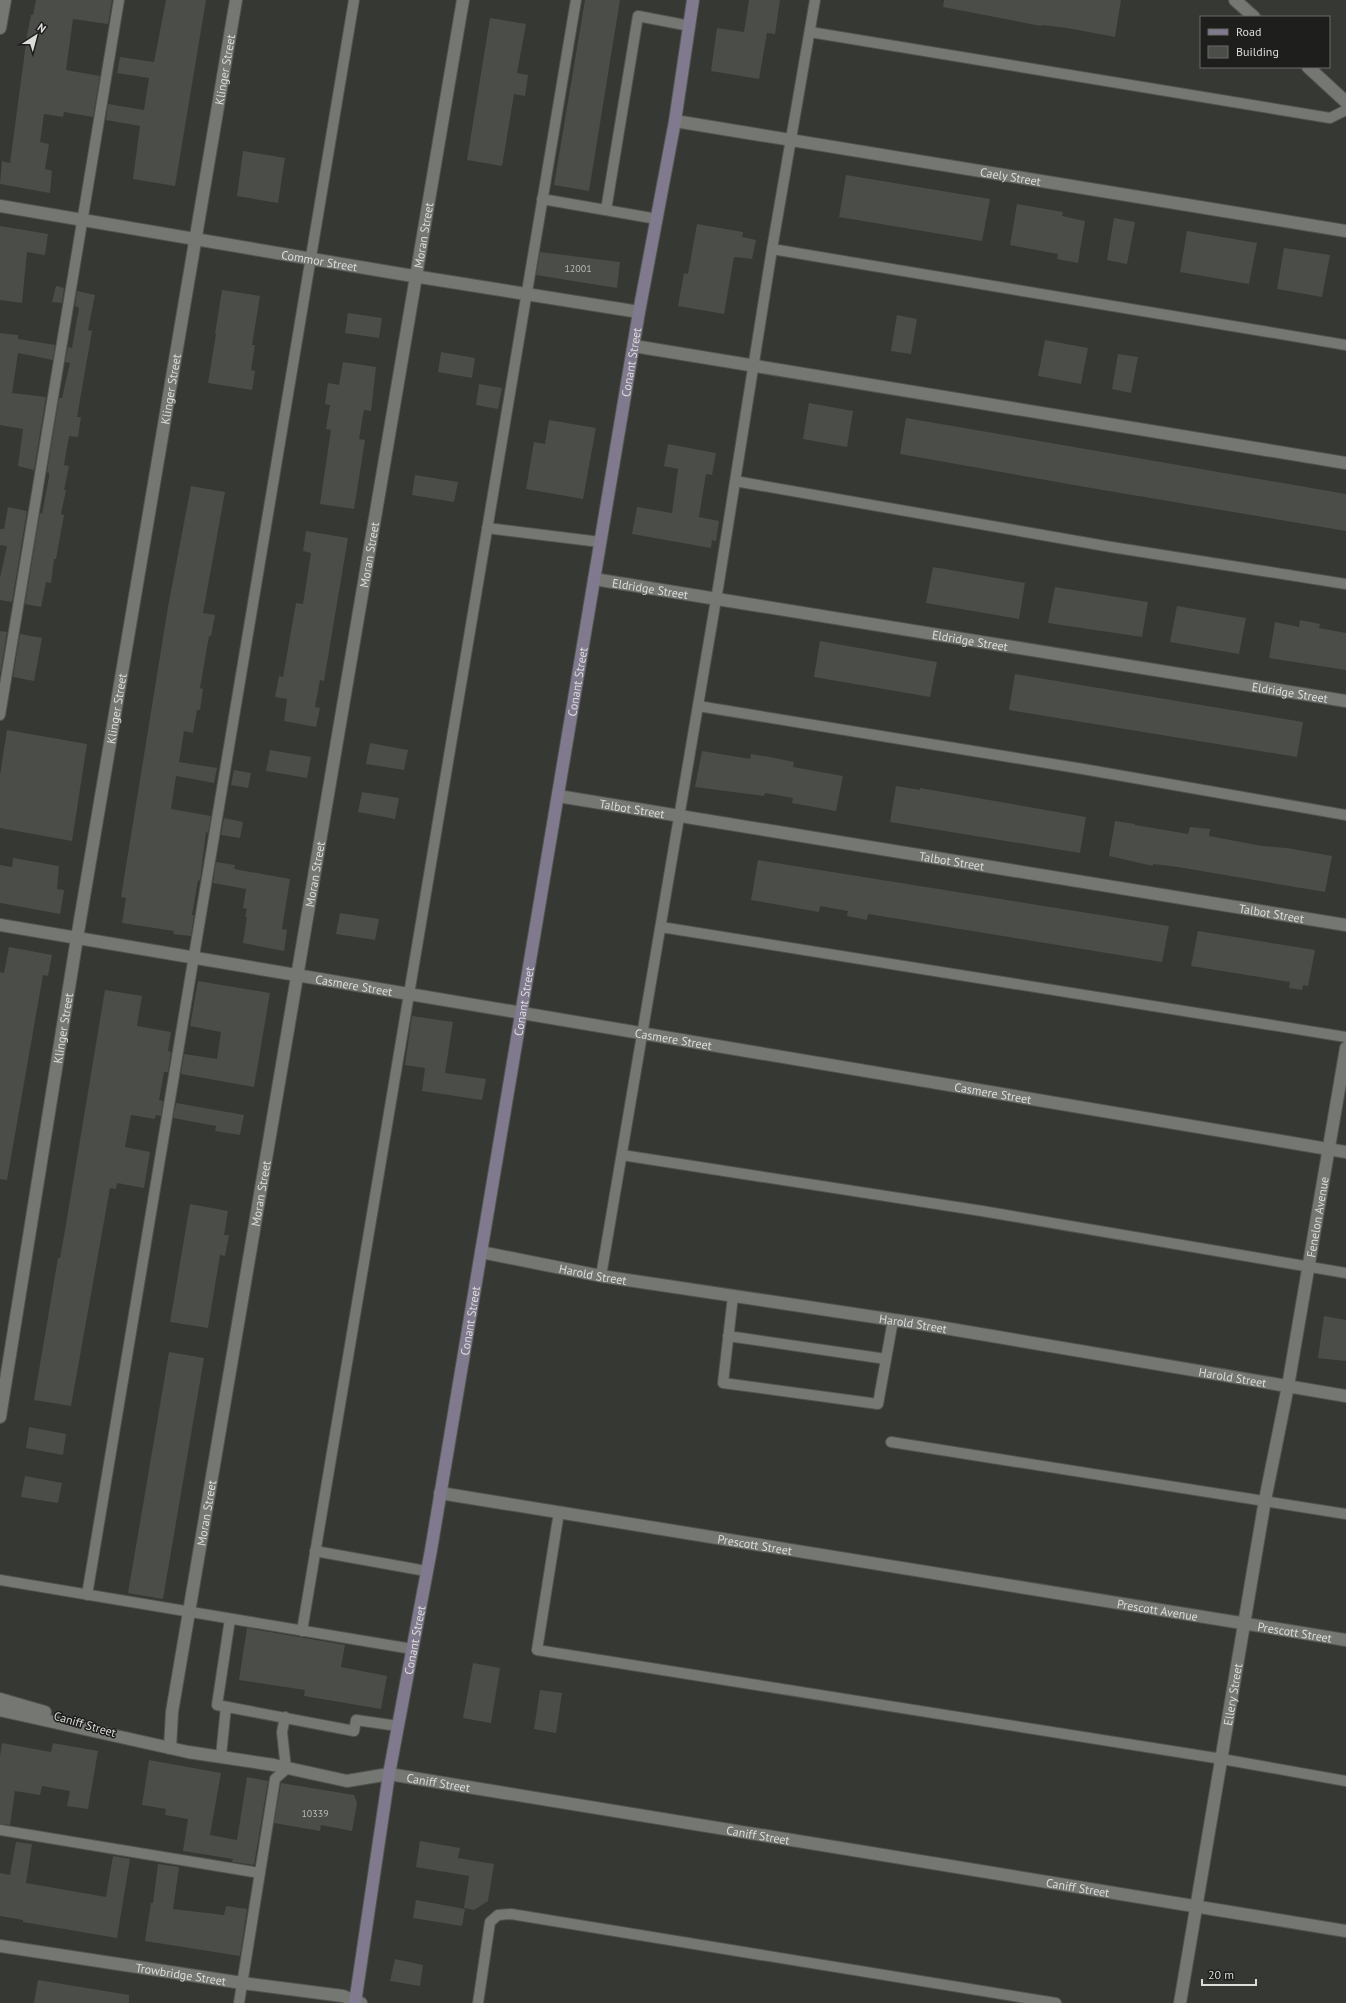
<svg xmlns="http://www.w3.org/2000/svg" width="1346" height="2003" viewBox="0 0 1346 2003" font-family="'PT Sans',sans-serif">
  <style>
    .building { fill: #4b4d49 }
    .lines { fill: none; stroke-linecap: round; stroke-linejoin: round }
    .service-casing { stroke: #525451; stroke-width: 12 }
    .minor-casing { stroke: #525451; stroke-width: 14 }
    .tertiary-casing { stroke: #525451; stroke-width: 14 }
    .secondary-casing { stroke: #525451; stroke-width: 14 }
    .service { stroke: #757773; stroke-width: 10 }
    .minor { stroke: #757773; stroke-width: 12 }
    .tertiary { stroke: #757773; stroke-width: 12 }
    .secondary { stroke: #81798d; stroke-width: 12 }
    .labels { text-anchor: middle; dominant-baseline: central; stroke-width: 3; stroke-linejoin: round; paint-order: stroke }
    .number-label { font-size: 10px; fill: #b8b9b6 }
    .street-label { font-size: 12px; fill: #dcdddb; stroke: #1e1f1d }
  </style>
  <rect width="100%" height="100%" fill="#363834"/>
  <path class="building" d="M36,0H112L108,24L73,19L66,70L100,76L93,117L64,112L63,117L44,114L40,142L49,144L45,169L52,171L50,193L0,184L2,161L10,163L27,36L31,15H33Z
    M166,0H206L175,186L133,179L140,126L106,120L108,104L144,110L149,78L117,73L120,57L154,62Z
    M585,0H620L589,191L554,185Z
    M749,0H780L775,34L767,33L759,79L711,71L717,28L744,32Z
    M944,0H1121L1115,37L1067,28L1042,25L1041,26L943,7Z
    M490,18L526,24L517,73L528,75L525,96L514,94L502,166L467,160Z
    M243,151L285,158L278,203L237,196Z
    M846,175L990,199L982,241L839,217Z
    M1017,204L1063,212L1062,216L1085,221L1078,263L1057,259L1058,254L1010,245Z
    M1114,218L1135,222L1127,264L1107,260Z
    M697,224L743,232L742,237L756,240L752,259L734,257L724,314L678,306L684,273L688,274Z
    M0,226L48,234L45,255L27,252L22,303L0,300Z
    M1187,231L1257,243L1249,284L1180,272Z
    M1284,248L1330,255L1322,297L1277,289Z
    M540,252L620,262L617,288L536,275Z
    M56,286L64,288L62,303L52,302Z
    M222,290L260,296L252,345H255L251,370L255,371L252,390L208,383L216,334H215Z
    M77,291L95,295L88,330L92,331L77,417H81L78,437L69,436L64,465L69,466L64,490H66L61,514L64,515L56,559H54L51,583L46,582L41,607L25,604L40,513L42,514L49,477V473L47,472L59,398H62L70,363L65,362L68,347L72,348L79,308L75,306Z
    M348,313L382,318L379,338L345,333Z
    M897,315L917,319L911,354L891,351Z
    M0,333L18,335V339L55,345L53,360L18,353L12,393L46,397L34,470L18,466L23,429L0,425Z
    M1045,340L1088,348L1081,384L1038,376Z
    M441,352L475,358L472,378L438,372Z
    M1118,354L1138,357L1131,393L1112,389Z
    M343,362L376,367L371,411L364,410L359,439L365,440L354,509L320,504L331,430L326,429L330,405L325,404L328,383L339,385Z
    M479,384L502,388L498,409L476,405Z
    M809,403L853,411L847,447L803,439Z
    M906,418L1346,494V531L1091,488L900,454Z
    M549,420L596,428L583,499L526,489L534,442L545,444Z
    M668,444L716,453L712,475L706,474L699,517L719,521L716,541L712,540L711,548L632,534L637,507L672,513L678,469L664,466Z
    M415,475L458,482L454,502L412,495Z
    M191,486L225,492L203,613L215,615L211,636H209L200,688L203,689L200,710H197L193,733L184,731L179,762L217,768L214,783L176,776L171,809L211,816L208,833L206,832L200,881L198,880L192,915H194L191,936L173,934L174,931L122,923L126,898L121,897L168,607Z
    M8,507L27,511L12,602L0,600V578L7,546L0,545V529H4Z
    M306,531L348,538L324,681L320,680L315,707L320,708L316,727L284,721L287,699L275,697L279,676L283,677L296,603L303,604L311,553L303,551Z
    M933,567L1025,583L1019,619L926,603Z
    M1055,587L1148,602L1142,637L1048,623Z
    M1177,606L1246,618L1239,654L1170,642Z
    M1300,620L1320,624L1319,628L1346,633V670L1269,658L1275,622L1299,627Z
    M0,631L7,632L0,675Z
    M20,634L42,638L34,681L13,677Z
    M820,641L937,662L930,697L814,677Z
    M1015,674L1303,722L1297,757L1009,710Z
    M7,730L87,744L72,841L0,828V775Z
    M370,743L408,750L404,770L366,764Z
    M270,750L311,757L307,778L266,771Z
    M702,751L750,759L751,754L775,758L794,762L793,767L843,776L836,811L792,803L793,798L765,793L764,796L695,787Z
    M234,770L251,773L248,788L231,785Z
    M896,786L920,790V788L1086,817L1080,853L890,822Z
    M362,792L399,798L395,819L358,812Z
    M224,818L243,822L240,838L221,835Z
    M1115,821L1135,824V825L1188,834L1190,827L1210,829L1209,836L1262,846L1287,848L1332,856L1325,892L1178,867L1153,864V866L1109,856Z
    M13,858L59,866L57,889L64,890L60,914L0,903V865L12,867Z
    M758,860L1169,926L1162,962L868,914L867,920L847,916L848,911L820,906L819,912L751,900Z
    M216,862L235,865L234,869L290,879L282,929L287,930L284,951L243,943L247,917H245L247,909L243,908L246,889L213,883Z
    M340,913L379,919L375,940L336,934Z
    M1198,931L1315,950L1308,986L1303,985L1302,990L1289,988L1290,982L1191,966Z
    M9,947L52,955L48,976L43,975L7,1180L0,1179V972L4,973Z
    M198,981L270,993L254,1087L181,1074L184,1054L217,1059L221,1032L190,1026Z
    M105,990L142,996L137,1026L171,1032L168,1051L171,1052L168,1072H164L159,1100L163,1101L161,1116L156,1115L155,1119L131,1115L125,1147L150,1152L144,1188L117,1183L116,1189L110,1188L71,1406L34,1400L58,1258H60L65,1230Z
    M412,1016L453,1022L445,1073L486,1079L482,1100L422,1091L425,1068L405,1065Z
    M176,1103L244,1115L240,1135L215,1131L216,1126L173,1118Z
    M190,1204L228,1211L224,1235H229L225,1256L220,1255L208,1328L170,1322Z
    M1324,1316L1346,1320V1361L1318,1358Z
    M169,1352L204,1358L163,1599L128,1593Z
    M29,1427L66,1434L63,1455L26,1448Z
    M25,1476L62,1483L58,1503L21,1497Z
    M247,1628L345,1645L341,1667L387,1676L381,1709L304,1696L305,1690L239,1680Z
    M473,1663L500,1668L491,1723L463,1718Z
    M540,1690L562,1693L556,1733L534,1729Z
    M2,1743L51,1752L53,1743L98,1751L88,1809L67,1806L70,1791L42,1786L40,1795L15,1791L10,1825L0,1824V1757Z
    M149,1760L221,1773L210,1835L237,1840L247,1777L268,1781L254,1865L232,1862L233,1859L183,1851L188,1819L165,1815L166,1809L142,1805Z
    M281,1783L354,1795L357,1803L352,1831L321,1825L320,1831L274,1823Z
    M420,1841L460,1848L458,1858L494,1864L488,1901L474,1910L464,1908L469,1876L416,1867Z
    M16,1842L32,1844L26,1883L106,1897L113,1856L130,1859L117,1938L23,1922V1920L0,1916V1873L10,1875Z
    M158,1864L179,1867L173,1909L224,1915L226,1906L247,1909L240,1956L145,1941L151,1903H153Z
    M416,1900L465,1909L462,1926L413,1918Z
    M395,1959L423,1965L420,1986L390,1981Z
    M38,1980L129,1995V2003H34Z"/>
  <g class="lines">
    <g class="service-casing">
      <path id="service" d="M810,32L1330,118L1346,110
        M542,199L657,219
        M606,210L638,16L690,26
        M772,249L1346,345
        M735,481L1111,547L1346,584
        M487,528L600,542
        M698,706L1083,769L1346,815
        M0,715L119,0
        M661,927L1346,1037
        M622,1155L982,1211L1346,1273
        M601,1276L719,582L772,249L815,0
        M733,1296L723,1383L878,1404L893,1320
        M728,1336L886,1359
        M891,1442L1346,1514
        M559,1512L537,1650L1222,1759L1346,1781
        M315,1551L426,1571
        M0,1580L412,1649
        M87,1595L354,0
        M230,1619L217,1705L354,1731L356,1720L398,1726
        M302,1631L576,0
        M221,1756L226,1707
        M0,1830L260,1873
        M239,2003L275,1779L286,1769L282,1732L285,1717
        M478,2003L490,1922L498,1915L511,1914L1056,2003"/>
    </g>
    <g class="minor-casing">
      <g id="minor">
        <path d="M1235,0L1254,17"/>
        <path d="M0,28L5,0"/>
        <path d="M1308,67L1346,102"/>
        <path id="s1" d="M675,121L1346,231"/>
        <path id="s2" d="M0,206L401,274L639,312"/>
        <path d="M634,346L1346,463"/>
        <path id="s3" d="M594,579L1346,701"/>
        <path id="s4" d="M558,796L1346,925"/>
        <path id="s5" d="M0,925L1346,1152"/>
        <path id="s6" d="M481,1252L601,1276L921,1324L1346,1396"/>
        <path id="s7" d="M0,1417L77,938L236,0"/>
        <path id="s8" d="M440,1493L1346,1640"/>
        <path id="s9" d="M170,1748L172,1712L463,0"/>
        <path id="s10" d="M0,1946L242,1983L343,1996L361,2003"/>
        <path id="s11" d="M1180,2003L1265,1500L1288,1386L1346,1048"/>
      </g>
    </g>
    <g class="tertiary-casing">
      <g id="tertiary">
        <path d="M0,1699L45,1712"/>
        <path id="s12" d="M0,1710L188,1752L274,1765L347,1781L389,1774L1346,1931"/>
      </g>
    </g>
    <g class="secondary-casing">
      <g id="secondary">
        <path id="s13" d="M355,2003L389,1774L431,1550L639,312L675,121L693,0"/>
      </g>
    </g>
    <use href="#service" class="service"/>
    <use href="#minor" class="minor"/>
    <use href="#tertiary" class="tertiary"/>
    <use href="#secondary" class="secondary"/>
  </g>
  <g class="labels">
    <g class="number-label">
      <text x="578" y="268">12001</text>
      <text x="315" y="1813">10339</text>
    </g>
    <g class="street-label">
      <text stroke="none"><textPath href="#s7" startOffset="1366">Klinger Street</textPath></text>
      <text stroke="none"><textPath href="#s1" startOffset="340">Caely Street</textPath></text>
      <text stroke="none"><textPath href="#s9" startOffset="1534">Moran Street</textPath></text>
      <text stroke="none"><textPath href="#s2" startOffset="324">Commor Street</textPath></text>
      <text stroke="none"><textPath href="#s13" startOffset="1664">Conant Street</textPath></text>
      <text stroke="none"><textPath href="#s7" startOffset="1042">Klinger Street</textPath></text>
      <text stroke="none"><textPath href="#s9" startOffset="1210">Moran Street</textPath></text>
      <text stroke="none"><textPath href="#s3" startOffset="57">Eldridge Street</textPath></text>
      <text stroke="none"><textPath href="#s3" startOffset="381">Eldridge Street</textPath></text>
      <text stroke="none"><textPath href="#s13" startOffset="1340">Conant Street</textPath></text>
      <text stroke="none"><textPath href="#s3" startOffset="705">Eldridge Street</textPath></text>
      <text stroke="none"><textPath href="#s7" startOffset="718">Klinger Street</textPath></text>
      <text stroke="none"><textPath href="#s4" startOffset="75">Talbot Street</textPath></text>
      <text stroke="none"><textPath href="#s4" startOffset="399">Talbot Street</textPath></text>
      <text stroke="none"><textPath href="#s9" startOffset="886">Moran Street</textPath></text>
      <text stroke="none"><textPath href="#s4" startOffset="723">Talbot Street</textPath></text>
      <text stroke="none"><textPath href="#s5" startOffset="359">Casmere Street</textPath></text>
      <text stroke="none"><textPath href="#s13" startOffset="1016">Conant Street</textPath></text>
      <text stroke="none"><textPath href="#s7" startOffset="394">Klinger Street</textPath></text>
      <text stroke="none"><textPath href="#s5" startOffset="683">Casmere Street</textPath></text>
      <text stroke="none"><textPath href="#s5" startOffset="1007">Casmere Street</textPath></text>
      <text stroke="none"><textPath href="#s9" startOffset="562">Moran Street</textPath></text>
      <text stroke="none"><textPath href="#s11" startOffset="798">Fenelon Avenue</textPath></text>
      <text stroke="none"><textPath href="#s6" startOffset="114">Harold Street</textPath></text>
      <text stroke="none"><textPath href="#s13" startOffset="692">Conant Street</textPath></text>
      <text stroke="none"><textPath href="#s6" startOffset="438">Harold Street</textPath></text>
      <text stroke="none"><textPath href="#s6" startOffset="762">Harold Street</textPath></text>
      <text stroke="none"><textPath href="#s9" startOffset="238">Moran Street</textPath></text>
      <text stroke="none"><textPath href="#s8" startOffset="319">Prescott Street</textPath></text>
      <text stroke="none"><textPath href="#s8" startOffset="727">Prescott Avenue</textPath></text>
      <text stroke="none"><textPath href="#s8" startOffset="866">Prescott Street</textPath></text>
      <text stroke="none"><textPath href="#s13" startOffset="368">Conant Street</textPath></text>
      <text stroke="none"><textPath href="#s11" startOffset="313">Ellery Street</textPath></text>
      <text transform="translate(85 1724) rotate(16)">Caniff Street</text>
      <text stroke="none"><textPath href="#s12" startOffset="447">Caniff Street</textPath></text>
      <text stroke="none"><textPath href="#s12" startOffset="771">Caniff Street</textPath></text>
      <text stroke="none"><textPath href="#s12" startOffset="1095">Caniff Street</textPath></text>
      <text stroke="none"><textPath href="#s10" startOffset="183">Trowbridge Street</textPath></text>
    </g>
  </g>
  <rect x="1200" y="16" width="130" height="52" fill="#1e1f1d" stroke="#6a6b69"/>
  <rect x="1208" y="29" width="20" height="6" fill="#81798d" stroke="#6a6b69"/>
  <text x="1236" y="36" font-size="12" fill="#dcdddb">Road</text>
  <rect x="1208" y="46" width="20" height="12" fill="#4b4d49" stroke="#6a6b69"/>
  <text x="1236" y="56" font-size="12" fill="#dcdddb">Building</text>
  <g transform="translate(36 36) rotate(36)" stroke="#1e1f1d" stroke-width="3" paint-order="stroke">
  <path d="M0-3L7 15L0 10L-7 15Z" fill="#dcdddb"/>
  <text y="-6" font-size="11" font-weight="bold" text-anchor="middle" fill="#dcdddb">N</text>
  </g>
  <path d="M1202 1979v6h54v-6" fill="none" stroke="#dcdddb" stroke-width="2"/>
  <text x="1208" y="1979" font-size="12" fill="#dcdddb" stroke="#1e1f1d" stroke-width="3" paint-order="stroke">20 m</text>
</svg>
